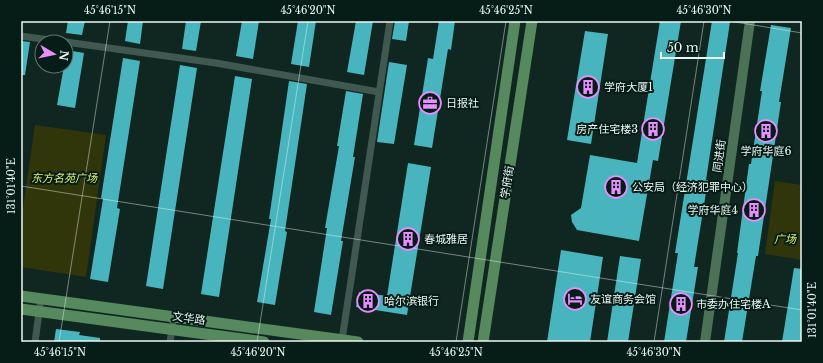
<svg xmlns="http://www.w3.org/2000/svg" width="823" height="363" viewBox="0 0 823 363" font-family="'Libre Baskerville','Noto Sans SC',serif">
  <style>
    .green { fill: #31360a }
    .building { fill: #48b5be }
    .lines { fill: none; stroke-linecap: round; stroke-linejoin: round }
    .street { stroke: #405850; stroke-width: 7 }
    .secondary { stroke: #4b7157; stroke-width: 10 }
    .primary { stroke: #56895d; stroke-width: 11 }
    .ticks { fill: none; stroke: #ebf8f4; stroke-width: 1; stroke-opacity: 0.45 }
    .labels { text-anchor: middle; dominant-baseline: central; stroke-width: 4; stroke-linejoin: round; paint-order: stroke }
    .poi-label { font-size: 11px; fill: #ebf8f4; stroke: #061d17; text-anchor: start }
    .street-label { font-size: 11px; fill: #ebf8f4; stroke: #061d17 }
    .park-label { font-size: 11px; font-style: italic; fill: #dff06f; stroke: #061d17 }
    .neatline { fill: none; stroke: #ebf8f4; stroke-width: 1.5 }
    .ticks-label { font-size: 10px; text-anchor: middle; fill: #ebf8f4 }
  </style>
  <rect width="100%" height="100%" fill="#102620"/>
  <path class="green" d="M35,125L106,135L86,277L21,267V222Z
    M775,181L802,185V260L765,254Z"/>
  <path class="building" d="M68,21H85L82,35L66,33Z
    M128,21H143L140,44L125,41Z
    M186,21H201L196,51L182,49Z
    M242,21H259L253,59L236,56Z
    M298,21H316L309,67L291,64Z
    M356,21H373L364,75L347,72Z
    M395,21H409L406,41L392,39Z
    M439,21H455L451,50L448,49L432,148L414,145L428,58L433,59Z
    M660,21H681L658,161L653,160L639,241L577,230L572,222L571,215L581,208L590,155L637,163Z
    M712,21L730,22L706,180H708L694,267H698L686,342H664L678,253H675Z
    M771,25L791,28L779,102H781L758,256H756L742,342H724L738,253H737L749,164H751L762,91H760Z
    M585,31L608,34L591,144L567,140Z
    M21,41L30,42L25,75H21Z
    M66,50L84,53L75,108L57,105L64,66H66Z
    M123,58L140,61L117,208L120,209L108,282L90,279L103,199L101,198Z
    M389,62L407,65L394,144L377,142Z
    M180,65L197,68L163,289L146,286Z
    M235,76L252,79L219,297L201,294Z
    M289,81L307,84L285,231L287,232L275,305L257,302L271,219H269Z
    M346,91L363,94L353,157H355L341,241H343L331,315L314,312L327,228H325L339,146H337Z
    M408,163L431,167L407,315L356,307L359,292L387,296Z
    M561,250L603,257L590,342H547Z
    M620,256L641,259L628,342H607Z
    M794,268L802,269V342H782Z
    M56,329L80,332L79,335L100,338V342H54Z"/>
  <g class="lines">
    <path class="street" d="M21,36L64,42
      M66,42L216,63L379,92
      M342,340L390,21
      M35,342L41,298
      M170,342L174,316"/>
    <path class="secondary" d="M705,342L750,21"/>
    <path class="primary" d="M21,296L358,342
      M21,309L264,342
      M468,342L515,21
      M483,342L532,21"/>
  </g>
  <path class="ticks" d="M729,21L802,33M21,186L802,310M59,342L110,21M257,342L308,21M456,342L506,21M654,342L704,21"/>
  <defs>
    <g id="building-ring" transform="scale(1.15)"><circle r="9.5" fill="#061d17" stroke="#e88eff" stroke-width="1.5"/><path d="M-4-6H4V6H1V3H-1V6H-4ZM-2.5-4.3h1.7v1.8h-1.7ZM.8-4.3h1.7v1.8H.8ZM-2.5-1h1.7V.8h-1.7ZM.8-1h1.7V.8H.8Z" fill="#e88eff"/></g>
    <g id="office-ring" transform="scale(1.15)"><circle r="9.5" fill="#061d17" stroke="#e88eff" stroke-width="1.5"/><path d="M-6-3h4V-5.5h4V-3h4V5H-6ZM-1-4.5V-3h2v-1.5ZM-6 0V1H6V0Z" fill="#e88eff"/></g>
    <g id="hotel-ring" transform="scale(1.15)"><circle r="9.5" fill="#061d17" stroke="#e88eff" stroke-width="1.5"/><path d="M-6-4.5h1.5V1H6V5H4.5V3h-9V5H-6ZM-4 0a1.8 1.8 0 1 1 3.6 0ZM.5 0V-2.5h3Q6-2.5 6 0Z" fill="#e88eff"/></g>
  </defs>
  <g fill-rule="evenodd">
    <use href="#building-ring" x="588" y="87"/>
    <use href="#office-ring" x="430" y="103"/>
    <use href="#building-ring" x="653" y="129"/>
    <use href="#building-ring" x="766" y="131"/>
    <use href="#building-ring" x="616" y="187"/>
    <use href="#building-ring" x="754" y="210"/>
    <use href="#building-ring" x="408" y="239"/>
    <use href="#hotel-ring" x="575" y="299"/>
    <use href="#building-ring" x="368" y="301"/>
    <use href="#building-ring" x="681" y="304"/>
  </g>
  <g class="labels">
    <g class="poi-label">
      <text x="604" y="87">学府大厦1</text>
      <text x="446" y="103">日报社</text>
      <text x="638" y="129" text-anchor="end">房产住宅楼3</text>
      <text x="766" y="151" text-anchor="middle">学府华庭6</text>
      <text x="632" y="187">公安局（经济犯罪中心）</text>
      <text x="738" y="210" text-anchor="end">学府华庭4</text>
      <text x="424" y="239">春城雅居</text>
      <text x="590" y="299">友谊商务会馆</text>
      <text x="384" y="301">哈尔滨银行</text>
      <text x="696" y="304">市委办住宅楼A</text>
    </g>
    <g class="street-label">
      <text transform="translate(719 156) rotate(-82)">同进街</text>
      <text transform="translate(507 182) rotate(-81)">学府街</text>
      <text transform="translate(189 318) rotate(8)">文华路</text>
    </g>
    <g class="park-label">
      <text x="64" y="178">东方名苑广场</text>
      <text x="785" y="239">广场</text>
    </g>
  </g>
  <rect width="823" height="363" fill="none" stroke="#061d17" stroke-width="44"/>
  <g transform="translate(54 54) rotate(99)"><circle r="19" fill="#061d17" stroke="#62756f"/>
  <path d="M0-3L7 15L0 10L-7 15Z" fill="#e88eff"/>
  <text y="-6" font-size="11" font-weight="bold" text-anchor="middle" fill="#ebf8f4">N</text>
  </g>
  <path d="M661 52v6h63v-6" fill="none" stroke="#ebf8f4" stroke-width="2"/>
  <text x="667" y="52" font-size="12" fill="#ebf8f4" stroke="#061d17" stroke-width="3" paint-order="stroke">50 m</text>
  <rect x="22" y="22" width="779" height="319" class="neatline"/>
  <g class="ticks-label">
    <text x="110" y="14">45°46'15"N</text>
    <text x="308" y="14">45°46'20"N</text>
    <text x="506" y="14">45°46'25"N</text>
    <text x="704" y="14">45°46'30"N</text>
    <text transform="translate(11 186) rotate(-90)" y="4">131°01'40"E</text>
    <text transform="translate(812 310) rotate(-90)" y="4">131°01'40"E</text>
    <text x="60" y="356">45°46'15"N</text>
    <text x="258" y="356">45°46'20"N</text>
    <text x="456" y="356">45°46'25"N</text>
    <text x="654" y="356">45°46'30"N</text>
  </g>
</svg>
